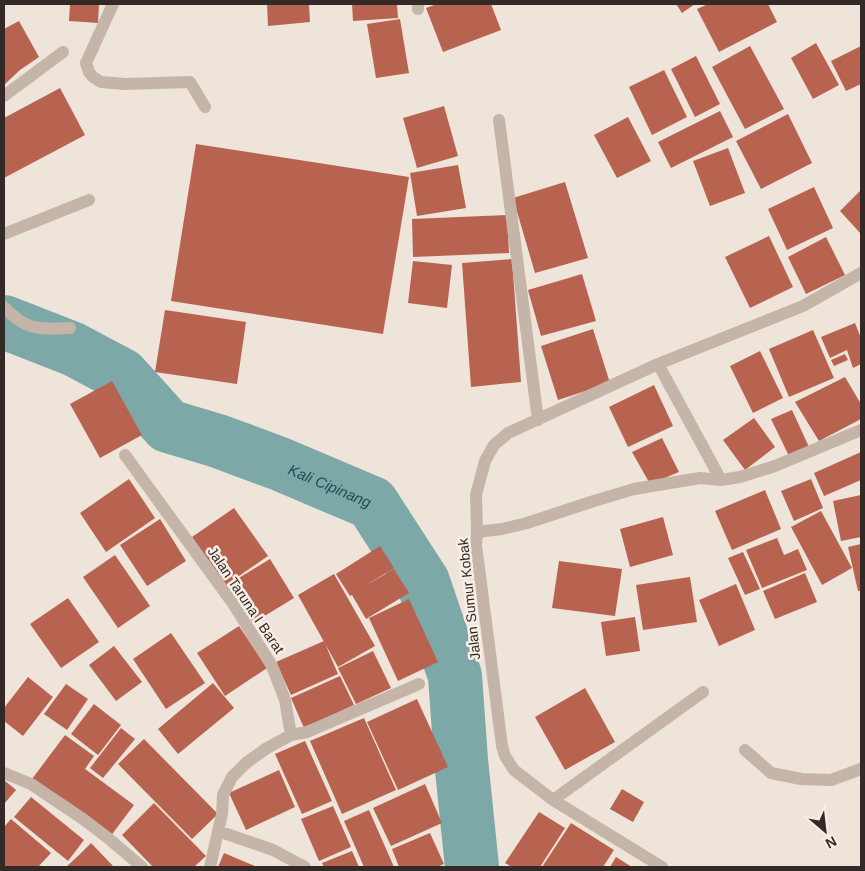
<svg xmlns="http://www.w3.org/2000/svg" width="865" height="871" viewBox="0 0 865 871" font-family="Arial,sans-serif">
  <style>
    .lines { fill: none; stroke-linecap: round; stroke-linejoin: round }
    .river { stroke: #7da8a8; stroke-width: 54 }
    .building { fill: #b8634f }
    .minor { stroke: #c5b4a8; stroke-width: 12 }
    .labels { text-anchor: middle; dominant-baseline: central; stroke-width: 5; stroke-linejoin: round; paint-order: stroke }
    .street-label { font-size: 14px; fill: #332a27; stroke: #f7eee6 }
    .water-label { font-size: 15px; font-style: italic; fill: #224e4f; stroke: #f7eee6 }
  </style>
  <rect width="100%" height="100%" fill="#eee4da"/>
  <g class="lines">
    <path class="river" id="s1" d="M4,322L73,349L122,375L168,426L218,441L280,464L372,503L423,582L455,676L461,760L472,867"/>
  </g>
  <path class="building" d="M70,4H99L98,23L69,21Z
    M267,4H309L310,22L268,26Z
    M352,4H397L398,18L353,21Z
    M437,4H491L501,30L443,52L426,8Z
    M676,4H695L682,13Z
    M708,4H768L777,22L719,52L697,9Z
    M400,19L409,73L376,78L367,24Z
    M19,21L39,57L20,70L4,85V29Z
    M816,43L839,85L813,99L791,58Z
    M750,46L784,109L745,129L712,67Z
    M861,46V84L846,91L831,61Z
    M696,56L720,104L695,117L671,69Z
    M664,70L687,117L652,135L629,87Z
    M60,88L85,135L4,178V118Z
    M444,106L458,156L417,168L403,118Z
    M720,111L733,137L671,168L658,142Z
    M788,114L812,163L761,189L736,141Z
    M628,117L651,161L617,178L594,135Z
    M196,144L409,177L383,334L171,301Z
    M728,148L745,193L710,206L693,161Z
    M458,165L466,208L417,216L410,173Z
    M565,182L588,258L535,273L513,198Z
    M814,187L833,228L787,250L768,209Z
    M861,190V234L840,211Z
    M507,215L509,253L413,257L412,219Z
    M769,236L793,287L750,308L725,257Z
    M826,237L845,275L806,294L788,257Z
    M512,259L521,382L471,387L462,263Z
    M413,261L452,265L447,308L408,303Z
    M582,274L596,321L541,336L528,290Z
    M165,310L246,322L237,384L155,372Z
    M855,323L861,338V364L853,368L847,350L830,358L821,337Z
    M593,329L610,383L558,400L541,346Z
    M813,330L834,378L789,397L769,349Z
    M760,351L783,398L753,413L730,366Z
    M845,354L848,360L834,366L831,360Z
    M845,377L861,404V419L819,441L795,402Z
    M112,381L142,435L100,458L70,404Z
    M654,385L673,426L628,447L609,407Z
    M792,410L809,447L789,456L771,419Z
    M754,418L775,447L745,470L723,440Z
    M662,438L679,472L650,484L632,452Z
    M861,452V480L824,496L814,473Z
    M129,479L155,518L106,552L80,513Z
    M811,479L823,508L794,521L781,491Z
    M765,490L781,529L732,550L715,511Z
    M861,495V537L841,541L833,501Z
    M234,508L268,556L226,585L192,537Z
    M821,511L852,568L822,585L791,527Z
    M663,517L673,555L630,567L620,529Z
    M160,519L186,561L147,586L120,545Z
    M777,538L784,555L798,549L807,570L762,588L746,550Z
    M861,544V591H858L848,547Z
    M380,546L394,568L365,586L394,569L409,593L366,619L352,595L350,596L336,574Z
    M743,552L760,589L745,595L728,558Z
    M115,555L150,606L118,628L83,577Z
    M270,559L294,598L253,623L229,584Z
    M559,561L622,569L615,616L552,608Z
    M805,573L817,602L775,619L763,591Z
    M334,574L375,646L338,667L298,595Z
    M690,577L697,622L643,630L636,585Z
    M736,584L755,630L719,646L699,600Z
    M68,598L99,642L61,668L30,624Z
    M409,599L438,662L398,681L369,618Z
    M635,617L640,651L606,656L601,622Z
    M239,626L267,668L225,696L197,653Z
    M171,633L205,683L166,709L133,659Z
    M324,641L338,674L291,695L276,662Z
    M114,646L142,682L116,701L89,665Z
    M373,651L391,688L356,704L338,668Z
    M340,676L354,705L304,728L291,698Z
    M28,677L53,697L23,736L4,721V708Z
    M213,683L234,708L178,754L158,729Z
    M66,684L88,699L67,730L44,714Z
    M585,688L615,742L565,770L535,717Z
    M417,699L448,767L398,790L367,722Z
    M94,704L121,725L98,755L71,734Z
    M364,718L396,790L342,814L310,741Z
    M121,728L135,739L103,778L90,768Z
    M65,735L94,756L85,769L134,805L110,837L32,779Z
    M144,739L218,814L192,839L118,764Z
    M305,741L332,801L302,814L275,754Z
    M279,770L295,807L246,830L229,793Z
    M4,780L16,790L4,804Z
    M425,784L442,823L391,846L373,808Z
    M622,789L644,802L633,822L610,809Z
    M31,797L84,840L68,861L14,817Z
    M154,803L206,856L194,867H153L122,835Z
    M333,806L351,847L319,861L301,819Z
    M369,810L394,867H364L344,821Z
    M539,812L565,828L540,867H512L505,863Z
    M11,819L51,853L38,867H4V827Z
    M571,823L614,850L603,867H542Z
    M430,833L444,864L437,867H399L392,849Z
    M91,843L114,867H66L79,855Z
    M352,851L359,867H324L322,863Z
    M224,853L257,867H218Z
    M616,857L632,867H610Z"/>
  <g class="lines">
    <path class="minor" d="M113,4L86,63L89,72L93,77L101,82L125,84L190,82L205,107
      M418,4V9
      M4,96L63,52
      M499,120L538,420
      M4,234L89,200
      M4,307C26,331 39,329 70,328
      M658,364L721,480
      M125,455L234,605L272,666L285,700L291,735L267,748L246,763L232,777L223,795L222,814L210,867
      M477,532L502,529L527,523L594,501L634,489L700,478L721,480L740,477L775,466L861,430
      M291,735L307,732L419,684
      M745,750L771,773L801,779L831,780L861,769
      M4,773L31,784L83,819L108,838L142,867
      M553,800L703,692
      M218,831L273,850L305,867
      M662,867L553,800L514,770L505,756L502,746L476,545L477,532L476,495L485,461L494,445L508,433L658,364L803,306L861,273"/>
  </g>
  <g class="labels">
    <g class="street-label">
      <text transform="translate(469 599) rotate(-96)">Jalan Sumur Kobak</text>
      <text transform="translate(246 600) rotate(56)">Jalan Taruna I Barat</text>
    </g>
    <g class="water-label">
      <text stroke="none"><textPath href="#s1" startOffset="371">Kali Cipinang</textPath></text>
    </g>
  </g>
  <rect width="865" height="871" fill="none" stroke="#332a27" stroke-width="10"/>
  <g transform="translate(825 831) rotate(152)" stroke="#f7eee6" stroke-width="4" paint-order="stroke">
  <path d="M0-4L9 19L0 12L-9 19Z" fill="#332a27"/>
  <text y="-8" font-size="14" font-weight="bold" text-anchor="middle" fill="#332a27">N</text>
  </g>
</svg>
